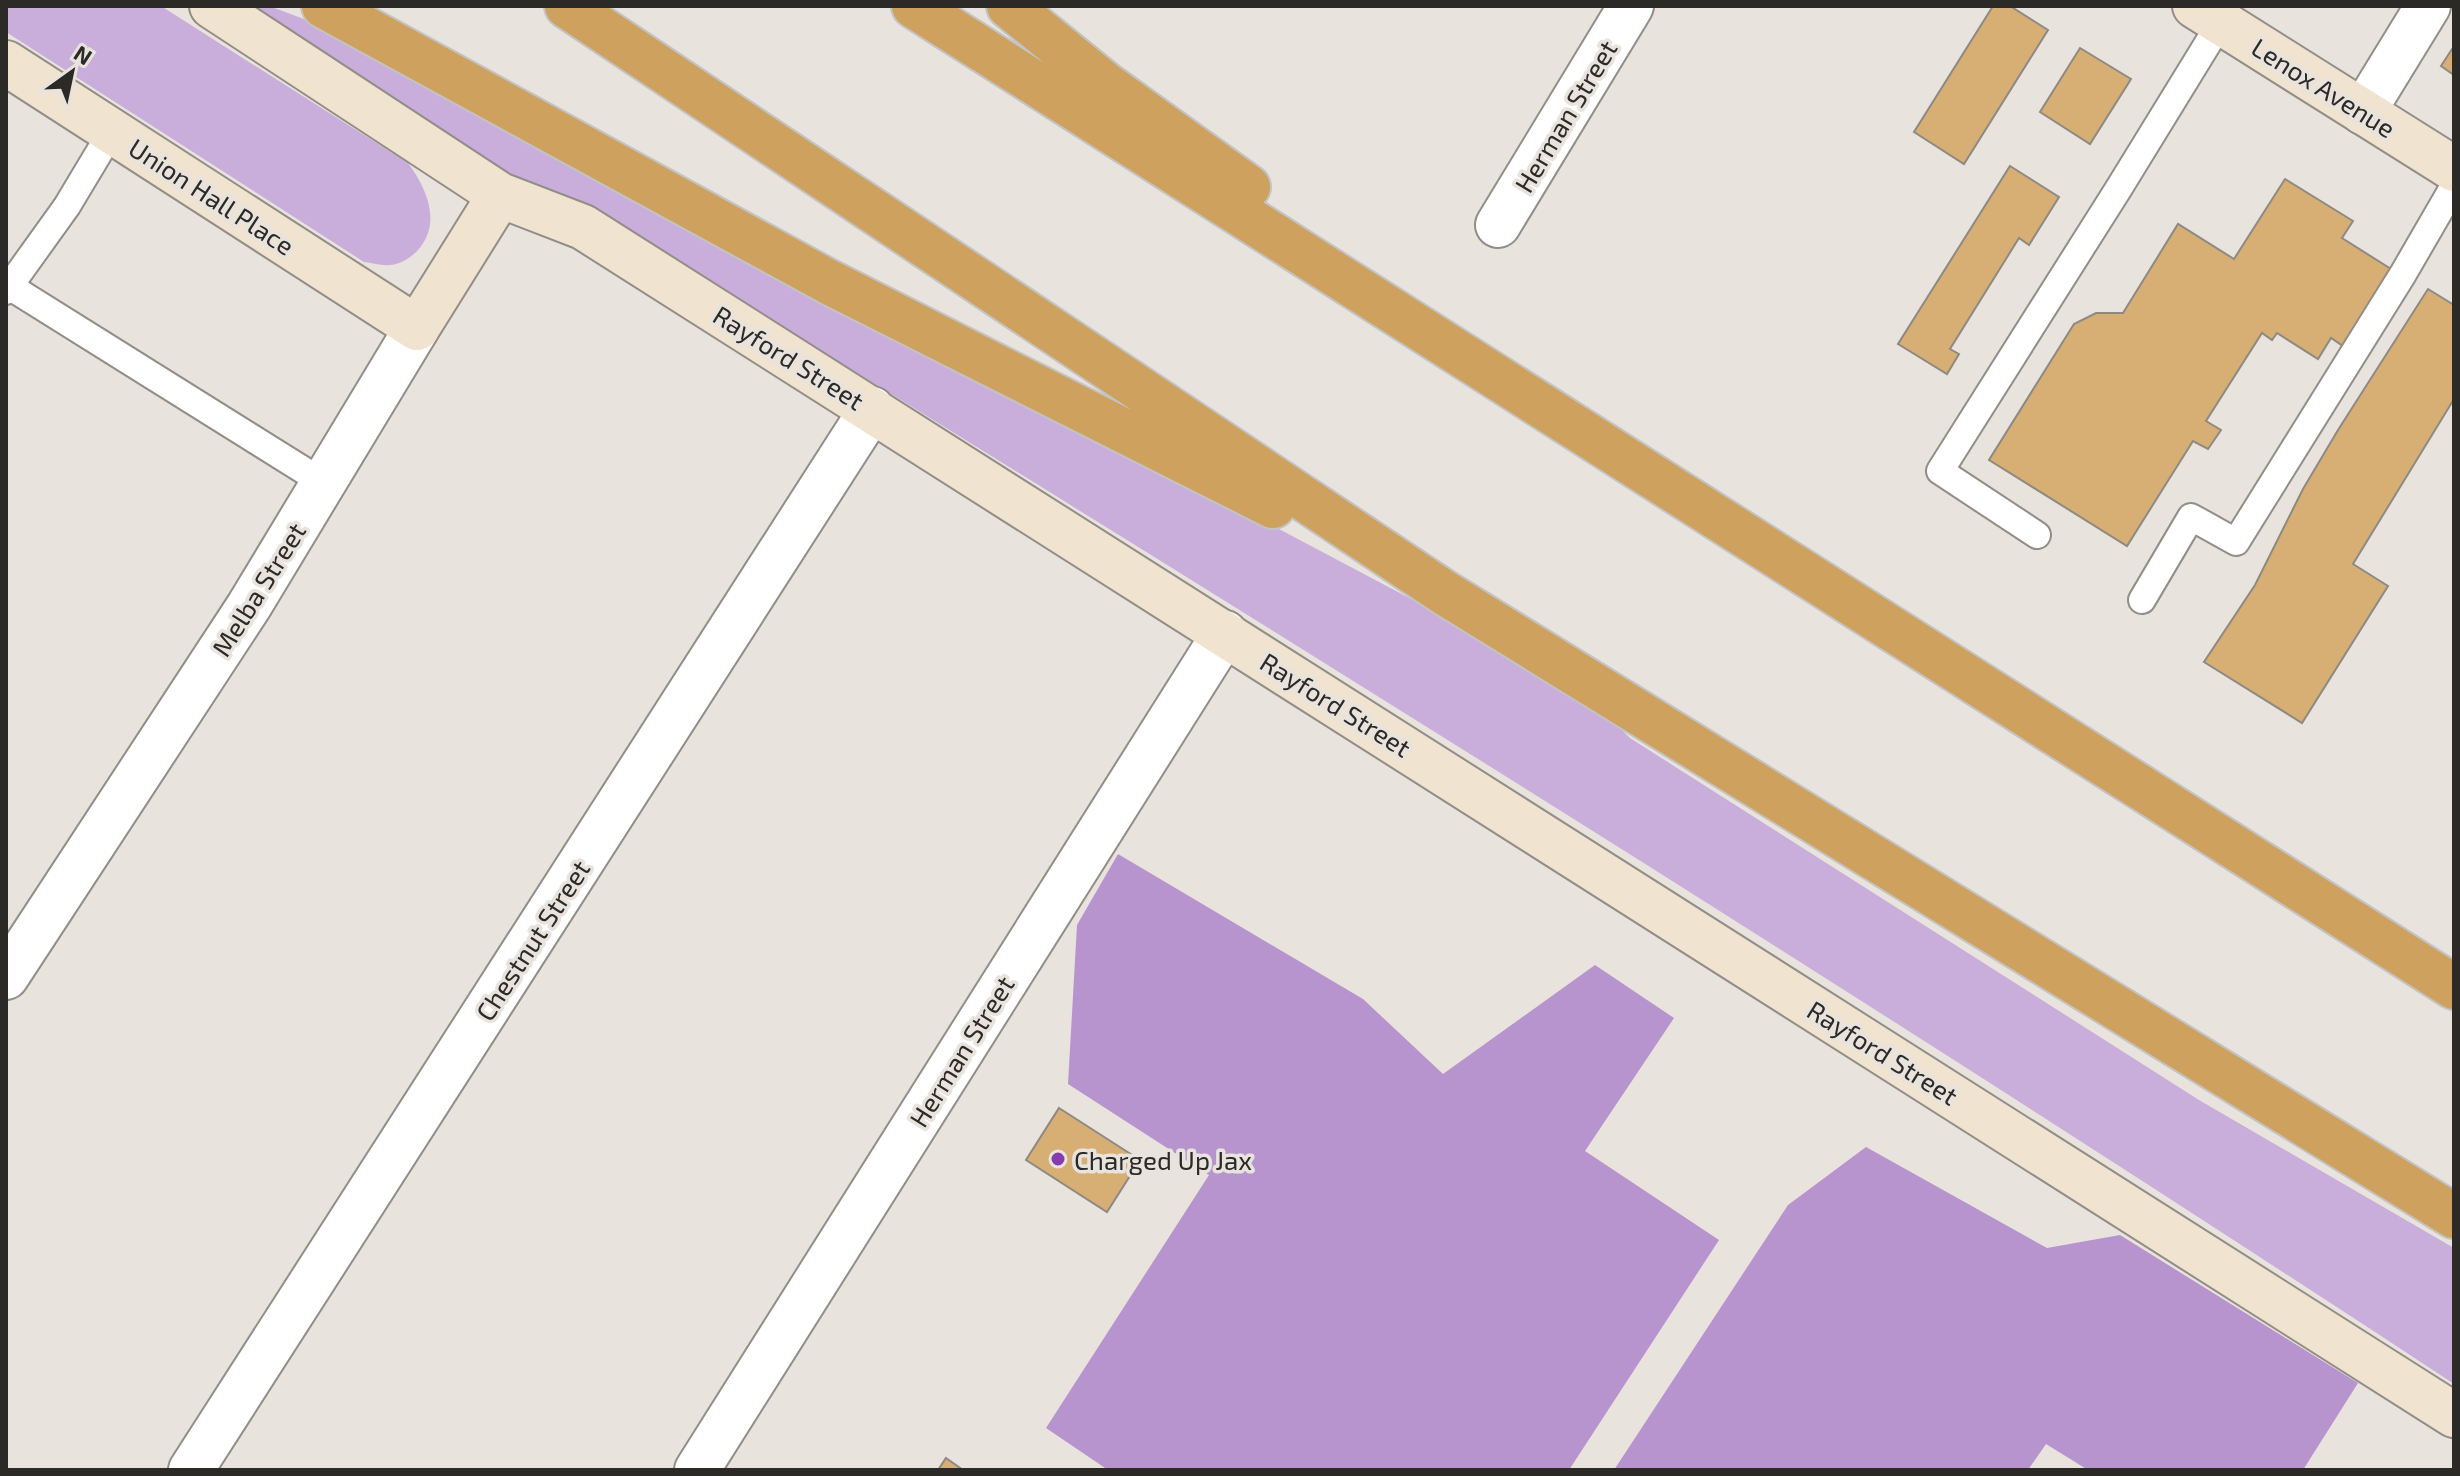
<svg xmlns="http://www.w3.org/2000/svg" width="2460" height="1476" viewBox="0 0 2460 1476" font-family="'Exo 2',sans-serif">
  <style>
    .green { fill: #c9aedc }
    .forest { fill: #b794ce }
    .building { fill: #d7ae73; stroke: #8e8a83; stroke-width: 2 }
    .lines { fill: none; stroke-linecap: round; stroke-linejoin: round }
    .lane-casing { stroke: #928d87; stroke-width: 30 }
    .street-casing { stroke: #928d87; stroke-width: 48 }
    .secondary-casing { stroke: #928d87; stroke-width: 48 }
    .highway-casing { stroke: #c4c3c3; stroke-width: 48 }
    .lane { stroke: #fff; stroke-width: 26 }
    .street { stroke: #fff; stroke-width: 44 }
    .secondary { stroke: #f0e3cf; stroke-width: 44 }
    .highway { stroke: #cea15e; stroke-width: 44 }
    .poi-dot { fill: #863cae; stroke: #e8e3dd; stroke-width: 3 }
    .labels { text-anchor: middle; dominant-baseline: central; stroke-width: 7; stroke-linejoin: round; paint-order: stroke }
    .street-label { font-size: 26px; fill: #2b2a27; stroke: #e8e3dd }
    .poi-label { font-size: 26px; fill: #2b2a27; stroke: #e8e3dd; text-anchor: start }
  </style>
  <rect width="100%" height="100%" fill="#e8e3dd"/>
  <path class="green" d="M6,6H161L408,163C427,189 442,223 418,250C412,257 399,265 390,265C382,266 373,263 364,262L6,32Z
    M251,6H269L312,22L769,259L1483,637L1608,716L1630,738L2199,1100L2454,1248V1384C1852,988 1240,609 627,231L531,188L495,167Z"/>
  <path class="forest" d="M1118,854L1363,999L1443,1074L1595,965L1674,1018L1585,1151L1719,1240L1569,1470H1108L1046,1428L1209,1175L1068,1084L1077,925Z
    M1866,1147L2047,1248L2120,1235L2358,1383L2303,1470H2088L2046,1444L2028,1470H1614L1788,1205Z"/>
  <path class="building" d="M1993,6H2010L2048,30L1964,164L1914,132Z
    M2454,46V75L2441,66Z
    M2080,48L2131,79L2090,144L2040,112Z
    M2010,166L2059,197L2029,245L2019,238L1950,349L1959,354L1947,374L1898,344Z
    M2285,179L2353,221L2342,238L2391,269L2343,346L2331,338L2318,359L2277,333L2272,340L2262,333L2206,421L2221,430L2208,449L2193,441L2127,546L1989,460L2074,324L2096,313H2123L2178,224L2234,259Z
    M2428,289L2454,305V399L2353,564L2388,586L2302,723L2204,662L2255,585L2303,489L2338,430Z
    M1059,1108L1140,1160L1107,1212L1026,1160Z
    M946,1458L963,1470H938Z"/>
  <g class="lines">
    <g class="lane-casing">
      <path id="lane" d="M9,286L324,483
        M6,291L67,206L112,131
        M2037,535L1940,471L2119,188L2221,22
        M2142,600L2191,517L2236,542L2403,274L2454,186"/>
    </g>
    <g class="street-casing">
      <path id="street" d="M2363,112L2428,6
        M1498,225L1631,6
        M6,977L249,606L417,328
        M191,1470L872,409
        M697,1470L1225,633"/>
    </g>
    <g class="secondary-casing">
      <path id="secondary" d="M212,6L500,195L583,227L2454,1415
        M2195,6L2454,169
        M6,63L417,328L500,195"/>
    </g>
    <g class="highway-casing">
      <path id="highway" d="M324,6L829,282L1273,506
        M567,6L1445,593L2454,1216
        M914,6L2454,987
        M1009,6L1105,84L1248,187"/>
    </g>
    <use href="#lane" class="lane"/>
    <use href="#street" class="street"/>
    <use href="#secondary" class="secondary"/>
    <use href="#highway" class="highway"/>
  </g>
  <circle class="poi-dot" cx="1058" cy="1159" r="8"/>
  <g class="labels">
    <g class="street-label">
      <text transform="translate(2324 87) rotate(32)">Lenox Avenue</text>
      <text transform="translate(1565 116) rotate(-59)">Herman Street</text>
      <text transform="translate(212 196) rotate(33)">Union Hall Place</text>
      <text transform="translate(789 357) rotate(32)">Rayford Street</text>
      <text transform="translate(258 589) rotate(-58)">Melba Street</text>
      <text transform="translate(1336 704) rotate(32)">Rayford Street</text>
      <text transform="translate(532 940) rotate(-57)">Chestnut Street</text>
      <text transform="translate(961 1051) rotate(-58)">Herman Street</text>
      <text transform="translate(1883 1052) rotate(32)">Rayford Street</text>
    </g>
    <g class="poi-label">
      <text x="1074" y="1159">Charged Up Jax</text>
    </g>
  </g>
  <rect width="2460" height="1476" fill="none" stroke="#2b2a27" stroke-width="16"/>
  <g transform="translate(72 72) rotate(33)" stroke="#e8e3dd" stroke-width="6" paint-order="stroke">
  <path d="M0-6L14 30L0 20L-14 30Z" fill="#2b2a27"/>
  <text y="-12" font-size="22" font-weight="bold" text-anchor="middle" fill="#2b2a27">N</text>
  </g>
</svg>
